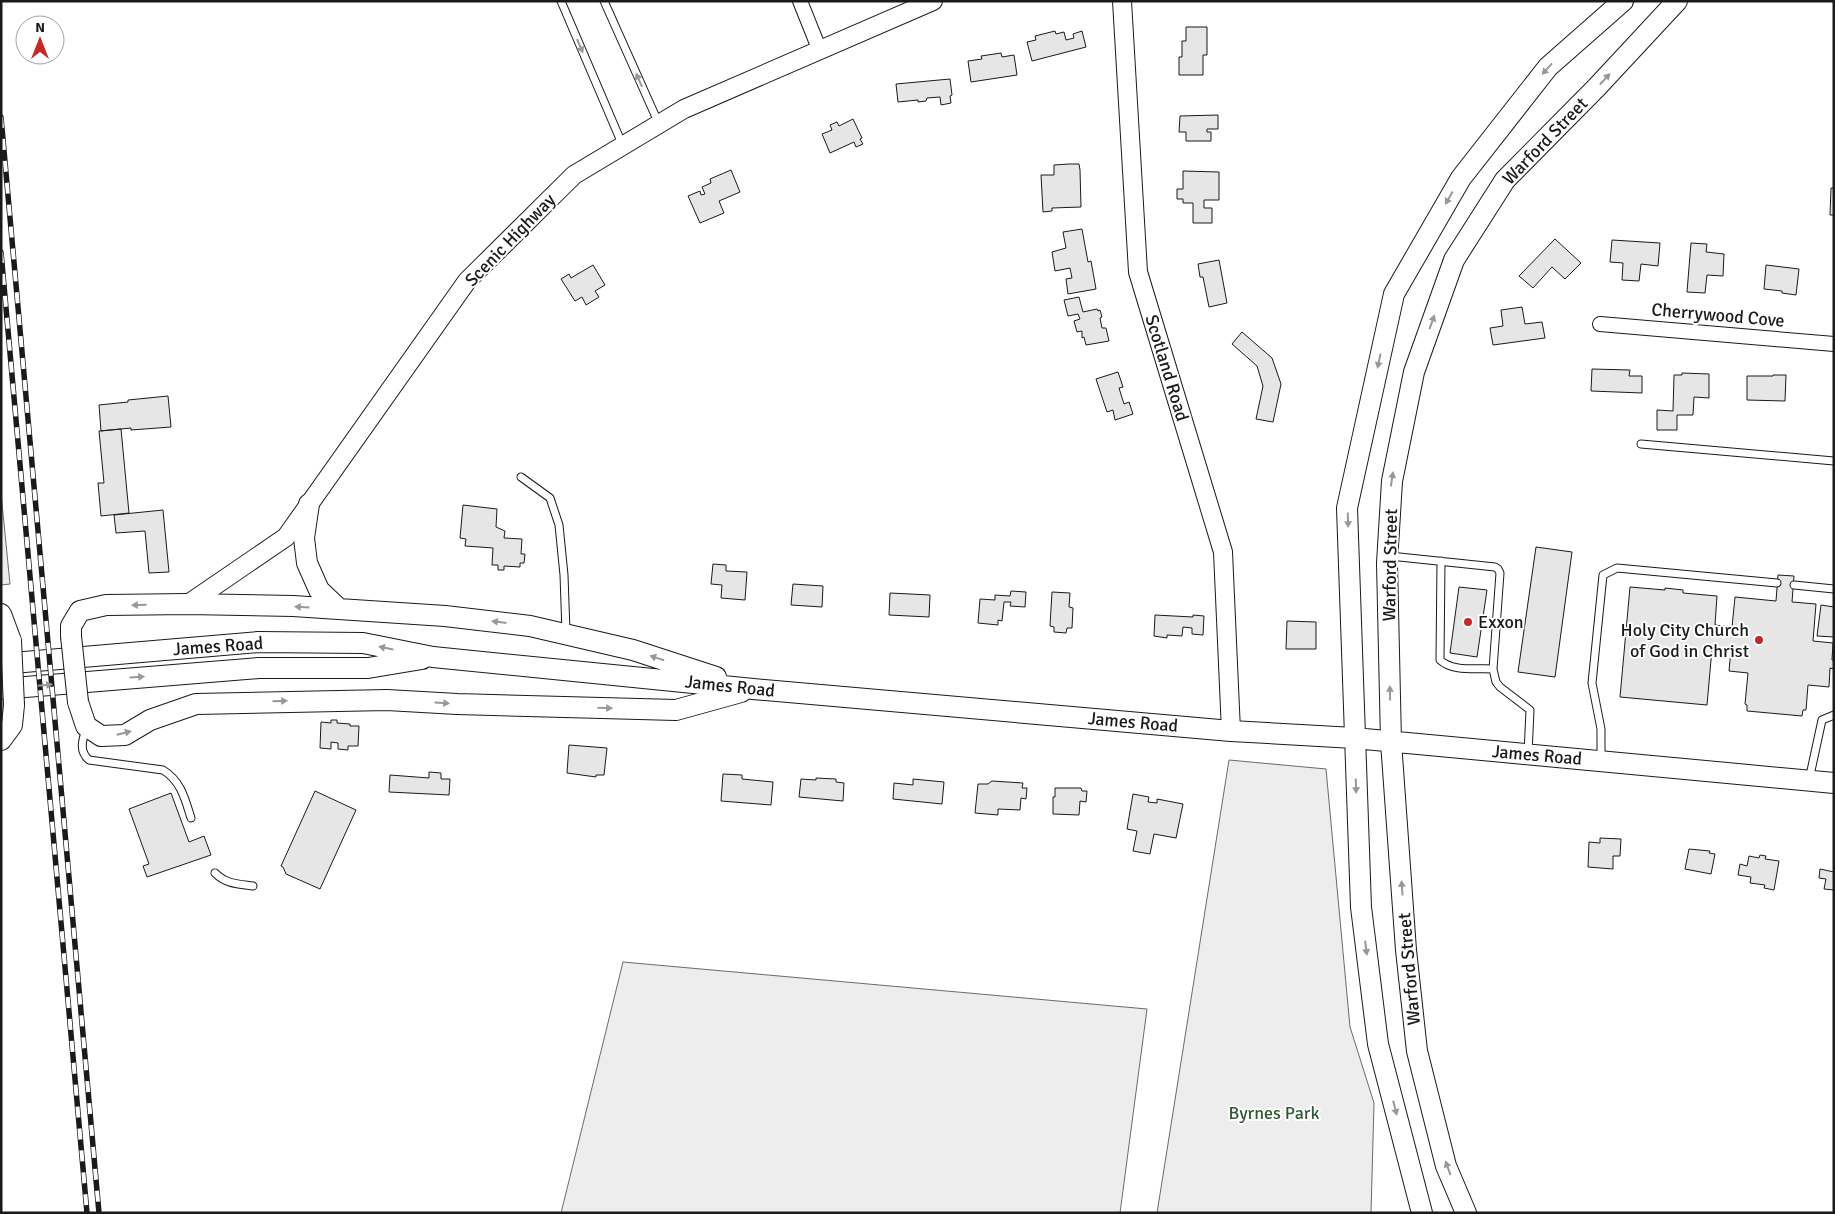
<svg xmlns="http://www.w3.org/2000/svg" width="1835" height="1214" viewBox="0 0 1835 1214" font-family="Signika,sans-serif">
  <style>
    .built { fill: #ededed; stroke: #6a6a6a }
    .building { fill: #e6e6e6; stroke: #1a1a1a }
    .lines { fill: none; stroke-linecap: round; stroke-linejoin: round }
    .service-casing { stroke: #1a1a1a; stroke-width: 9 }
    .minor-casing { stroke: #1a1a1a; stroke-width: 16 }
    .tertiary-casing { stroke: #1a1a1a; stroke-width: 20 }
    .secondary-casing { stroke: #1a1a1a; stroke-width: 22 }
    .service { stroke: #fff; stroke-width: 7 }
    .minor { stroke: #fff; stroke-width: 14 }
    .tertiary { stroke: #fff; stroke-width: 18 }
    .secondary { stroke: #fff; stroke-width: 20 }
    .rail-casing { stroke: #1a1a1a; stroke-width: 5.5 }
    .rail { stroke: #fff; stroke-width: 4; stroke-dasharray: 11; stroke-linecap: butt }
    .secondary-bridge-casing { stroke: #1a1a1a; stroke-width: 22; stroke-linecap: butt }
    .secondary-bridge { stroke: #fff; stroke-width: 20 }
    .oneway { fill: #989898 }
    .poi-dot { fill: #c62828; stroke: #fff; stroke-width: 2 }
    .labels { text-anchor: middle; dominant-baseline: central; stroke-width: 4; stroke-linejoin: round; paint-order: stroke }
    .street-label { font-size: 18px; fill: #1a1a1a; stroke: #fff }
    .poi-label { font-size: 18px; fill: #1a1a1a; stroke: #fff; text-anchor: start }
    .park-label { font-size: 18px; fill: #2b5a34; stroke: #fff }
  </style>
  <rect width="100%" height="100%" fill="#fff"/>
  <path class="built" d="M1,493L10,584L1,585Z
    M1229,760L1326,769L1350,1027L1374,1103L1371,1213H1157Z
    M623,962L1147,1009L1120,1213H561Z"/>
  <path class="building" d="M1186,27H1207V55H1203V75H1179V57H1182V41H1186Z
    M1055,31L1056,34L1064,32L1066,40L1074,38L1073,34L1082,31L1086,47L1032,61L1027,42L1036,40L1035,36Z
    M1001,53L1002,57L1014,55L1017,75L971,82L968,61L982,59L981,56Z
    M950,79L952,95L950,96L951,103L941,105L940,97L927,98L926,101L918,102V100L898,102L896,84Z
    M1218,115V129H1207V132H1211V141H1186V132H1179L1180,116Z
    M853,119L862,138L860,139L863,144L856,147L854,142L830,153L822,134L832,130L830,125L837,122L839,126Z
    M1069,164H1079L1080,170L1081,207L1052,208V211L1043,212L1041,175H1054V165Z
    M731,170L740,192L719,201L724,213L700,223L688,196L700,191L701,195L705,194L702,187L711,183L710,179Z
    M1183,171L1219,172V200H1204V208H1212V223H1193V203H1183V199H1177V189H1183Z
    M1831,188H1834V215H1830Z
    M1082,229L1088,262L1091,261L1096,289L1068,294L1066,279L1072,278L1070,268L1055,271L1052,252L1066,248L1063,232Z
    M1555,239L1581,263L1565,279L1552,267L1533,288L1519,276Z
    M1612,240L1660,243L1658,266L1641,264L1639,281L1622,280L1623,263L1610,262Z
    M1691,243L1707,244L1706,252L1724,254L1723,276L1707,275L1705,293L1687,292Z
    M1219,260L1227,303L1209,307L1203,277H1200L1198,264Z
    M593,265L605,285L595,291L599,297L586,305L582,297L575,301L561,279L569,274L571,278Z
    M1766,265L1799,269L1796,295L1782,293V291L1764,289Z
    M1079,297L1083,312L1097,309L1098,311L1100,310L1102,317L1100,318L1102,328H1106L1109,341L1086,345L1084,337L1082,338V331L1077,332L1074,321L1080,319L1078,314L1068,316L1064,300Z
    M1522,307L1525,324L1542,322L1545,338L1493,345L1490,328L1503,326L1501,310Z
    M1242,332L1272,358L1281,384L1273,422L1256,419L1263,386L1257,366L1232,344Z
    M1592,369L1630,370L1629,376H1642V393L1591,391Z
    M1118,372L1123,387L1119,388L1124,404L1129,402L1133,414L1115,420L1113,410L1107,412L1096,379Z
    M1682,373L1709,374V398L1694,397L1693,415H1677V430H1657V410L1673,411L1674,375H1682Z
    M1773,375H1786L1785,401L1747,400V376H1773Z
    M168,396L171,427L131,430V428L101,431L99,405L128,402V400Z
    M121,429L129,513L101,516L98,483H104L99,431Z
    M463,505L497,509L496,527L505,531L504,538L522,539L521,554H525L524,563H520V567L504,566V570H498V565H492L493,548L465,546L466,539L460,538Z
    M163,510L169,572L149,573L145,531L116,533L114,515Z
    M1536,547L1572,552L1555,677L1518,672Z
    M713,564L726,565V571L747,572L745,600L721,598L722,585L711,584Z
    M1778,575L1794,576L1792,602L1816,604L1813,641L1833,643L1832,660H1834V669L1830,668L1829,687L1808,685L1806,710H1803L1802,716L1747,711V705L1745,704L1748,673L1729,671L1731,650L1712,649L1707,705L1620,697L1630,587L1665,590V588L1683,590V593L1717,596L1715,625L1732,627L1735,597L1776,601Z
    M793,584L823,586L822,607L791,605Z
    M1459,587L1487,590L1477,657L1450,653Z
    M1011,591L1026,592L1025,607L1010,606L1011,602H1004L1002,621L998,620V625L978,623L980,599L995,600V595L1010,596Z
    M1052,592L1070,593L1069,607L1073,608L1072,628H1067L1066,633L1054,632V627L1050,626Z
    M890,593L930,595L929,617L889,615Z
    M1821,605L1834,607V637L1817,636Z
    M1155,615L1193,617V615L1204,616L1203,635L1192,634V628L1183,627L1182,636L1167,635V638L1154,636Z
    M1287,621L1316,622V649H1286Z
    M331,720H337V723L350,724V726H359L358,746H348V750L338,749V743L331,742V749L320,748L321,722L331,723Z
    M569,745L607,748L604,775H596V777L567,773Z
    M429,772L441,773V779H450L449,795L389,792L390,775L429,778Z
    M723,774L742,775V779L773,782L771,805L721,801Z
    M816,778L836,779V782L844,783L843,801L799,797L801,779L816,780Z
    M913,779L944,782L942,804L893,799L894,783L913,785Z
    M992,781L1023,783L1022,788H1027L1026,799L1021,798L1020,810L998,809V815L975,813L978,784H988Z
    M1055,788H1081L1082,791H1087L1086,802L1080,801L1079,815L1053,814V797H1055Z
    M315,791L356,810L320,889L286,874L283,867L281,866Z
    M171,793L189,842L204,836L211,855L147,877L143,866L149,864L129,809Z
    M1133,794L1149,797L1148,802L1157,803V799L1183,804L1176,838L1154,834L1150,854L1133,851L1137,831L1127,829Z
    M1600,838L1621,839L1620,856H1613V869L1588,867L1589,842L1600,843Z
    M1689,849L1710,851L1709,853L1715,854L1711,874L1685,869Z
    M1760,855L1766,856L1765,859L1779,861L1774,890L1764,888L1765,885L1750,883L1751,877L1738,875L1740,864L1747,866L1749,856L1759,858Z
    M1820,869L1834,872V890L1824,889L1826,879L1819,878Z"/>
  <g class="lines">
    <g class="service-casing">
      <path id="service" d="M561,1L623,146
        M604,1L659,124
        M1641,444L1834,461
        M521,477L550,498L559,525L564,575L566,632
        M1390,556L1495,567L1498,569L1500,573L1493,669L1496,682L1500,687L1530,710L1528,754
        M1441,561L1440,660C1453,672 1475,668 1493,669
        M1794,585L1834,589
        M86,729C82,741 79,751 89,760L163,770C181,781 185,799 191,818
        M1601,758V729L1592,683L1603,575L1617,568L1777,583
        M1809,780L1822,720L1834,715
        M215,873C226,884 238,884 253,886"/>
    </g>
    <g class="minor-casing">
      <path id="minor" d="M800,1L820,51
        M1600,324L1834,344"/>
    </g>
    <g class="tertiary-casing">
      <path id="tertiary" d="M1122,1L1138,272L1223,552L1231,731
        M188,604L286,537L467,281L574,175L684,109L933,1"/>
    </g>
    <g class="secondary-casing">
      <path id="secondary" d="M309,504L304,538L307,563L319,590L339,609
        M1,614L11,641
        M71,636V626L80,611L106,605L188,604L293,606L445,616L530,626L633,650L716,677
        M1,664L258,642L363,643L433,657L753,689L1231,731L1354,738L1834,783
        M1,689L259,668H368L422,659
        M78,702L86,726L101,736L125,735L150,720L196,704L387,700L457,704L676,710L741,692
        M1,740L12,725L14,705
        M1422,1213L1378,1044L1361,907L1347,508L1394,294L1461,178L1548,67L1623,1
        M1466,1213L1446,1166L1417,1051L1406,950L1391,742L1387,563L1392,481L1414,372L1454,260L1505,180L1597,87L1677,1"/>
    </g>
    <use href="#service" class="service"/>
    <use href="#minor" class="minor"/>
    <use href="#tertiary" class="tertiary"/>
    <use href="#secondary" class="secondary"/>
    <g class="rail-casing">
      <path id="rail" d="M1,117L99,1213
        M1,252L87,1213"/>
    </g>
    <use href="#rail" class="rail"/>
    <g class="secondary-bridge-casing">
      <path id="secondary-bridge" d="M71,636L78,702
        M11,641L14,705"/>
    </g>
    <use href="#secondary-bridge" class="secondary-bridge"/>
  </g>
  <defs><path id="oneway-solid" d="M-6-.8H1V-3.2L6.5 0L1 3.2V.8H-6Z" transform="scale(1.25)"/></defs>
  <g class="oneway">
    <use href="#oneway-solid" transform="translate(580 46) rotate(67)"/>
    <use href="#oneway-solid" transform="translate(1547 69) rotate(132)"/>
    <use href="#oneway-solid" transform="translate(1605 79) rotate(-47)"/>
    <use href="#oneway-solid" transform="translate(639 80) rotate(-114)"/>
    <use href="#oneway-solid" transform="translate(1449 198) rotate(120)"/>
    <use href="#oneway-solid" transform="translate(1432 322) rotate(-70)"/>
    <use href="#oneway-solid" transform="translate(1379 361) rotate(102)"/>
    <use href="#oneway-solid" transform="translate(1392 479) rotate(-81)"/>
    <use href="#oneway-solid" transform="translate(1348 520) rotate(88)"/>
    <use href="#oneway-solid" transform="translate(139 605) rotate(179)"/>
    <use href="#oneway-solid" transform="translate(302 607) rotate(-176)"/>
    <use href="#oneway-solid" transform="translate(499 622) rotate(-173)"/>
    <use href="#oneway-solid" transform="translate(386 648) rotate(-169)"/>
    <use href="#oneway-solid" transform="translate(657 658) rotate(-162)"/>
    <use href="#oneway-solid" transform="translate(137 677) rotate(-4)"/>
    <use href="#oneway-solid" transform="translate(45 685) rotate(-5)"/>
    <use href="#oneway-solid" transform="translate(1390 693) rotate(-91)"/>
    <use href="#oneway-solid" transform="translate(280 701) rotate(-1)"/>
    <use href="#oneway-solid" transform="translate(442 703) rotate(4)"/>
    <use href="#oneway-solid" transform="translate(605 708) rotate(1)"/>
    <use href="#oneway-solid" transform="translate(124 733) rotate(-14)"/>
    <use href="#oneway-solid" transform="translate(1356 786) rotate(88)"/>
    <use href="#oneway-solid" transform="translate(1402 888) rotate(-94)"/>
    <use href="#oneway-solid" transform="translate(1366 948) rotate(83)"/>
    <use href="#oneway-solid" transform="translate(1395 1108) rotate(76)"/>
    <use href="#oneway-solid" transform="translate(1448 1168) rotate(-110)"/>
  </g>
  <g class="poi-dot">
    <circle cx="1468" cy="622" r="5"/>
    <circle cx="1759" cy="640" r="5"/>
  </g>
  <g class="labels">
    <g class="street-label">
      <text transform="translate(1545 141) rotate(-46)">Warford Street</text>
      <text transform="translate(510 240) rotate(-46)">Scenic Highway</text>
      <text transform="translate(1718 315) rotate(5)">Cherrywood Cove</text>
      <text transform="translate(1167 368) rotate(73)">Scotland Road</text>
      <text transform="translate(1390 565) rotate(-89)">Warford Street</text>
      <text transform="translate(218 646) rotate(-4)">James Road</text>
      <text transform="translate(730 686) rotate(6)">James Road</text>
      <text transform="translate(1133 722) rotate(5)">James Road</text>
      <text transform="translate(1537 755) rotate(5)">James Road</text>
      <text transform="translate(1409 969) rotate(-95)">Warford Street</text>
    </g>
    <g class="poi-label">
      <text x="1478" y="622">Exxon</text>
      <text x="1749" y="630" text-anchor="end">Holy City Church<tspan x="1749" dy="21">of God in Christ</tspan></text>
    </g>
    <g class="park-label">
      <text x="1274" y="1113">Byrnes Park</text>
    </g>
  </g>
  <rect width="1835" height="1214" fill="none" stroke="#1a1a1a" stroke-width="5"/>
  <g transform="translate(40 40)"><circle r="24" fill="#ffffff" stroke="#a3a3a3"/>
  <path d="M0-4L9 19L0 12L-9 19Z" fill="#c62828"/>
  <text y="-8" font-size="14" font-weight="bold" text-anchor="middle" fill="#1a1a1a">N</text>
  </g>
</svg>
